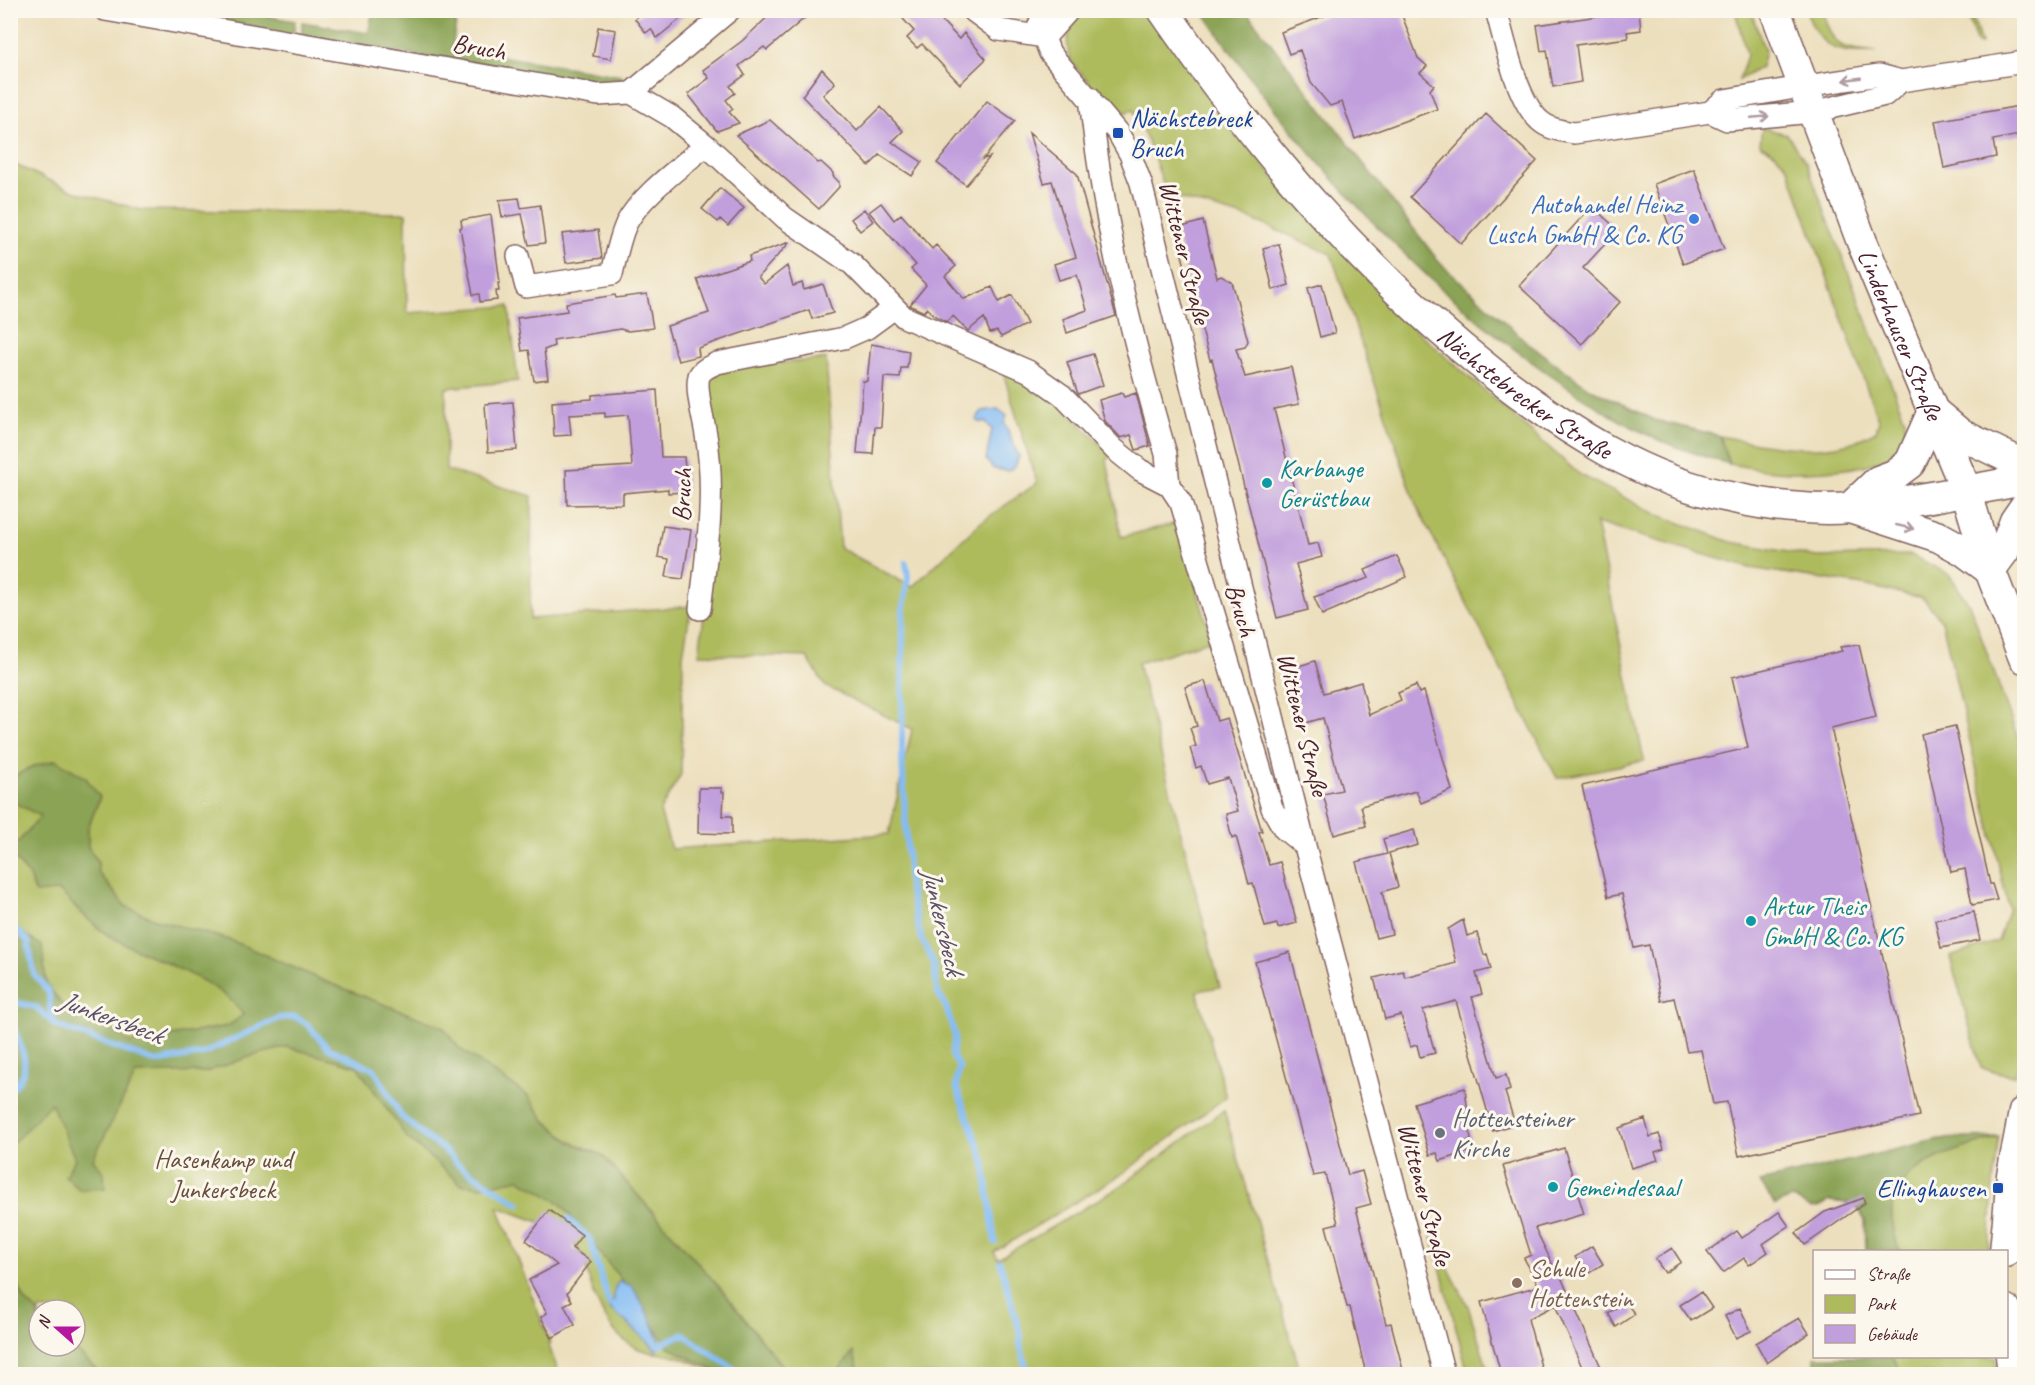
<svg xmlns="http://www.w3.org/2000/svg" width="2035" height="1385" viewBox="0 0 2035 1385" font-family="Caveat,sans-serif">
  <style>
    .green { fill: #aebb5d; stroke: #7c6d44; stroke-width: 1.5; fill-rule: evenodd }
    .forest { fill: #8aa354; stroke: #6a6140; stroke-width: 1.5 }
    .water { fill: #83bcf4; stroke: #666e90; stroke-width: 1.5 }
    .lines { fill: none; stroke-linecap: round; stroke-linejoin: round }
    .stream { stroke: #83bcf4; stroke-width: 6 }
    .building { fill: #c19fdd }
    .street-casing { stroke: #83625e; stroke-width: 24 }
    .secondary-casing { stroke: #83625e; stroke-width: 33 }
    .street { stroke: #fff; stroke-width: 21 }
    .secondary { stroke: #fff; stroke-width: 30 }
    .oneway { stroke: #ae9aa0 }
    .transit-dot { fill: #1a4fb4; stroke: #fbf7ec; stroke-width: 2 }
    .shop-dot { fill: #3f7fe0; stroke: #fbf7ec; stroke-width: 2 }
    .culture-dot { fill: #0f9aa8; stroke: #fbf7ec; stroke-width: 2 }
    .worship-dot { fill: #6b7280; stroke: #fbf7ec; stroke-width: 2 }
    .education-dot { fill: #8d6e63; stroke: #fbf7ec; stroke-width: 2 }
    .labels { text-anchor: middle; dominant-baseline: central; stroke-width: 6; stroke-linejoin: round; paint-order: stroke }
    .street-label { font-size: 26px; fill: #4a1f2b; stroke: #fbf7ec }
    .transit-label { font-size: 26px; fill: #164399; stroke: #fbf7ec; text-anchor: start }
    .shop-label { font-size: 26px; fill: #366cbe; stroke: #fbf7ec; text-anchor: end }
    .culture-label { font-size: 26px; fill: #0d838f; stroke: #fbf7ec; text-anchor: start }
    .worship-label { font-size: 26px; fill: #5b616d; stroke: #fbf7ec; text-anchor: start }
    .park-label { font-size: 26px; fill: #684e3a; stroke: #fbf7ec }
    .education-label { font-size: 26px; fill: #785e54; stroke: #fbf7ec; text-anchor: start }
    .water-label { font-size: 27px; font-style: italic; fill: #5b4e67; stroke: #fbf7ec }
  </style>
  <rect width="100%" height="100%" fill="#fbf7ec"/>
  <filter id="ink" filterUnits="userSpaceOnUse"><feTurbulence type="fractalNoise" baseFrequency=".0167" numOctaves="2"/><feDisplacementMap in="SourceGraphic" scale="12" xChannelSelector="R" yChannelSelector="G"/><feConvolveMatrix kernelMatrix="1 2 1 2 8 2 1 2 1" color-interpolation-filters="sRGB"/></filter>
  <filter id="wash" filterUnits="userSpaceOnUse"><feTurbulence type="fractalNoise" baseFrequency=".008" numOctaves="4" result="noise"/><feDisplacementMap in="SourceGraphic" scale="24" xChannelSelector="R" yChannelSelector="G"/><feGaussianBlur stdDeviation="1.35" result="paint"/><feColorMatrix in="noise" values="0 0 0 0 0 0 0 0 0 0 0 0 0 0 0 0 0 1.4 0 .05"/><feComposite in="paint" operator="in"/></filter>
  <g filter="url(#wash)">
    <rect width="100%" height="100%" fill="#ecdfbd"/>
    <path class="green" d="M1083,11H1150L1270,173L1410,325L1579,474L1656,514L1731,542L1817,557L1911,555L1949,574L1970,606L2024,755V1052L2014,1076L1981,1068L1950,957L1998,941L2009,909L1942,621L1923,598L1858,584L1750,568L1596,523L1644,761L1557,778L1416,505L1331,254L1251,219L1167,195L1151,149L1133,110L1117,115L1071,61C1063,40 1069,26 1083,11Z
      M1735,11H1751L1765,51L1761,67L1739,80L1747,55Z
      M1806,11H1822C1835,48 1837,48 1877,52C1836,53 1821,51 1806,11Z
      M1966,11H1971L1981,44H1977Z
      M1762,128L1787,134L1806,162L1905,420C1905,429 1905,440 1900,447C1885,472 1801,474 1775,471C1759,470 1744,466 1729,464L1720,436C1760,444 1805,454 1846,444C1856,442 1867,436 1876,431L1879,422L1788,168L1776,154L1760,144Z
      M11,163L73,191L142,210L406,213L407,313L509,306L518,381L446,388V470L532,496L530,619L691,606L683,655L681,774L660,811L671,849L889,834L912,729L825,686L807,657L699,654L705,608L709,375L734,367L826,359L840,548L912,587L980,523L1037,483L1001,366L1051,396L1112,455L1107,460L1121,537L1177,523L1212,640L1138,663L1220,987L1197,991L1226,1097L1122,1174L994,1252L998,1259L1118,1188L1224,1110L1301,1374H793L782,1366L720,1288L602,1155L571,1142L545,1120L528,1096L459,1048L443,1028L324,981L230,940L157,920L125,906L98,872V862L88,847V828L100,797L11,778Z
      M11,786L40,790L73,884L299,987L780,1374C762,1374 737,1379 720,1374C707,1370 695,1362 682,1358C667,1353 652,1355 637,1348C606,1336 588,1286 584,1255H581L575,1246L564,1238L567,1232L498,1207L550,1343H548L559,1374H11ZM39,1310H75V1346H39Z
      M1999,1137L1993,1186L1989,1251H1900C1895,1244 1895,1234 1893,1225C1881,1165 1957,1151 1999,1137Z
      M1432,1236L1468,1306L1489,1374H1468Z
      M1892,1357H1996L1997,1367L1985,1374H1903Z"/>
    <path class="forest" d="M141,10L261,11V15L295,21L293,39Z
      M373,11H458L452,48L622,76L620,88L617,91L302,35V22L368,33Z
      M1202,11H1246L1440,263L1529,344L1589,388L1655,420L1720,436L1729,464C1707,457 1685,451 1664,442C1620,424 1579,396 1540,368C1406,272 1295,146 1202,11Z
      M56,760L86,778L100,797L88,828V847L98,862V872L125,906L157,920L230,940L324,981L443,1027L459,1048L528,1096L545,1121L571,1142L602,1155L720,1288L782,1366L793,1374H723L668,1347L627,1287L560,1203L519,1179L480,1187L461,1184L407,1138L357,1066L287,1047L255,1055L206,1072L136,1074L93,1159L104,1173L105,1188L80,1190L65,1176L75,1159L51,1103L11,1145V925L42,946L46,983L68,1013L94,1018L130,1043L228,1026L243,1015C221,978 144,957 108,935C90,924 75,905 59,891L35,893L28,874L11,855V850L41,816L11,801V778L31,767Z
      M1999,1137C1957,1151 1881,1165 1893,1225C1895,1234 1895,1244 1900,1251H1866L1865,1220L1854,1204L1829,1201C1809,1216 1806,1202 1791,1198L1775,1205L1760,1182L1939,1139Z
      M11,1269L25,1300L39,1314V1346H72L101,1374H11Z
      M853,1352L860,1374H836Z
      M1815,1357H1892L1903,1374H1815Z"/>
    <path class="water" d="M998,409L1007,416L1004,423C1012,435 1012,445 1019,456L1015,467L1008,471L994,469L986,460L992,429L985,422H978L976,419L982,411Z
      M619,1281L632,1286L651,1320L660,1342L656,1351C651,1342 618,1316 607,1306L614,1300V1290Z"/>
    <g class="lines">
      <path class="stream" d="M906,563L908,577L903,611L902,758L909,887L921,938L934,964L937,991L946,1007L955,1036L952,1055L959,1067L956,1086L984,1161L995,1242
        M10,930H16L28,941L34,974L49,992L50,1009L54,1021
        M10,1010L15,1002L36,1007L55,1025L156,1062L202,1054L279,1018L296,1017L308,1025L328,1048L374,1069L401,1116L428,1139L441,1147L459,1165L519,1204
        M10,1020C21,1048 36,1067 10,1091
        M568,1219L590,1239L609,1304
        M1000,1262L1021,1336L1020,1344L1028,1374
        M659,1345L683,1334L741,1374"/>
    </g>
    <g id="blocks">
      <path class="building" d="M645,10H691L657,38L651,29L646,33L635,19Z
        M775,10H814L767,50L764,47L739,66L745,75L730,86L735,93L726,100L733,109L729,112L739,123L717,131L688,94L709,78L703,70L742,41Z
        M895,10H932L959,39L964,33L986,59L960,84L922,44L917,48L907,38L914,31Z
        M1340,10H1400L1418,58L1427,66L1420,73L1434,85L1430,90L1437,109L1355,139L1342,102L1330,106L1311,83L1300,50L1289,54L1281,32Z
        M1639,10L1641,30L1627,32L1628,38L1576,45L1581,82L1553,87L1547,50L1541,51L1537,25Z
        M598,27L616,30L611,59L593,56Z
        M822,69L835,83L823,95L857,131L881,107L903,131L892,142L922,162L912,176L880,155L869,166L802,96Z
        M987,101L1015,121L983,159L990,157L966,185L937,163Z
        M2025,105V134L1993,140L1996,157L1944,168L1935,121Z
        M1486,114L1537,161L1461,244L1410,197Z
        M770,120L818,163L821,162L833,173V176L839,182V187L819,209L736,135Z
        M1029,133L1077,174L1116,316L1067,333L1063,319L1087,310L1077,275L1059,280L1054,264L1076,257L1052,181L1044,183Z
        M1694,169L1724,249L1683,264L1654,184Z
        M720,188L744,208L728,226L720,219L718,222L702,209Z
        M519,198L521,208L540,205L545,243L529,245L522,214L502,217L499,200Z
        M881,203L894,220L901,214L932,249L936,245L956,266L945,276L964,299L992,287L999,302L1012,295L1027,324L1001,337L997,331L990,333L984,318L968,331L953,316L947,322L935,316L927,308L924,312L911,306L910,305L926,285L911,269L916,265L869,212Z
        M1592,206L1618,230L1583,268L1620,302L1582,344L1519,286Z
        M864,209L873,221L860,231L851,219Z
        M491,215L500,283H498L499,291H496L497,300L480,302L479,294L473,295L460,228L462,227L461,220Z
        M1203,221L1217,278L1221,276L1232,282L1236,296L1248,341L1245,347L1236,349L1245,377L1291,367L1299,404L1274,409L1308,545L1318,543L1322,557L1296,564L1308,610L1277,618L1212,359L1210,360L1175,229Z
        M598,230L602,258L566,263L562,234Z
        M790,242L758,277L764,284L787,266L793,286L802,283L804,290L823,284L833,313L812,319L809,310L698,348L699,356L678,361L667,326L709,313L697,279L750,261L749,256Z
        M1279,244L1289,285L1273,290L1263,248Z
        M1322,284L1335,333L1320,337L1308,288Z
        M647,294L653,328L628,331L620,329L553,340L554,346L544,350L548,379L534,381L529,350L522,351L517,318L567,311L566,303L615,295L616,298Z
        M871,344L909,351L907,368H901L900,378L884,377L881,427H875L873,454L857,453L863,381H867Z
        M1093,354L1103,385L1078,394L1067,362Z
        M657,390L661,457H684L687,492L668,493V489L623,493V504L567,505L566,470L632,466L628,415L605,417V413L569,415L571,435L554,436L552,402L592,399V395Z
        M1122,393L1124,397L1136,393L1150,446L1136,450L1131,435L1121,438L1105,421L1099,400Z
        M513,402L517,450L488,452L485,404Z
        M663,526L691,530L683,579L666,577L669,559L658,557Z
        M1397,556L1407,577L1322,615L1314,597L1369,578L1365,570Z
        M1859,645L1876,717L1831,728L1919,1116L1739,1156L1727,1102L1713,1104L1701,1050L1687,1052L1674,998L1661,1001L1649,945L1634,948L1622,894L1608,897L1582,786L1748,748L1732,677L1842,651L1840,647Z
        M1315,661L1324,693L1361,682L1369,715L1401,700L1398,693L1416,685L1419,693L1424,691L1452,790L1421,803L1416,791L1361,806L1366,826L1334,835L1323,794L1342,790L1323,718L1302,724L1289,669Z
        M1205,681L1217,721L1227,718L1262,831L1259,832L1269,865L1280,862L1297,923L1278,928L1277,924L1265,927L1253,883L1249,884L1236,836L1232,838L1226,814L1238,811L1228,778L1207,784L1201,766L1196,768L1190,748L1196,746L1190,728L1197,726L1185,687Z
        M1955,726L1990,884H1992L1997,900L1972,905L1965,869L1951,872L1921,734Z
        M699,788H722V792H724L723,816H732V834L698,833Z
        M1414,830L1418,845L1389,853L1398,887L1382,892L1392,934L1376,938L1356,862L1387,854L1383,839Z
        M1974,912L1980,940L1941,948L1935,920Z
        M1463,920L1467,936L1477,933L1484,955L1487,954L1491,969L1476,973L1482,994L1472,997L1496,1078L1506,1075L1510,1090L1505,1092L1515,1124L1493,1131L1456,1001L1423,1010L1435,1053L1420,1057L1417,1045L1410,1047L1401,1015L1385,1019L1374,978L1403,971L1405,977L1456,963L1448,929Z
        M1290,952L1348,1175L1362,1171L1371,1204L1356,1208L1386,1324L1391,1323L1404,1374H1366L1350,1307H1347L1326,1226L1338,1223L1325,1174L1313,1176L1255,962Z
        M1465,1088L1471,1140L1468,1141L1471,1151L1440,1161L1437,1153L1430,1155L1414,1103Z
        M1645,1119L1650,1137L1659,1134L1664,1149L1655,1152L1658,1160L1631,1168L1619,1128Z
        M1564,1148L1584,1214L1535,1228L1555,1269L1557,1268L1604,1374H1585L1555,1305L1528,1319L1542,1370L1524,1374H1501L1481,1302L1539,1286L1524,1258L1531,1255L1503,1166Z
        M1863,1198L1865,1203L1805,1245L1796,1233L1825,1212Z
        M549,1210L582,1235L572,1248L591,1262L567,1293L572,1301L564,1305L575,1325L552,1338L541,1317L547,1313L529,1280L557,1265L526,1240Z
        M1779,1212L1789,1226L1763,1244L1768,1252L1749,1265L1744,1258L1723,1273L1707,1252L1737,1231L1742,1238Z
        M1592,1246L1603,1264L1586,1275L1575,1257Z
        M1672,1248L1681,1262L1665,1273L1655,1259Z
        M1701,1292L1712,1308L1691,1321L1680,1305Z
        M1625,1302L1635,1314L1616,1327L1608,1313Z
        M1740,1308L1751,1331L1736,1338L1725,1316Z
        M1799,1318L1809,1333L1767,1363L1756,1343Z"/>
    </g>
  </g>
  <g filter="url(#ink)">
    <use href="#blocks" fill-opacity="0" stroke="#83625e" stroke-width="1.5"/>
    <g class="lines">
      <g class="street-casing">
        <path id="street" d="M105,10L598,95L631,93L672,117L706,145L785,218L852,264L904,317L1028,371L1062,395L1114,449L1140,470L1169,485L1181,503L1272,808L1284,829L1305,846
          M972,10L999,30L1045,37
          M1045,10L1039,25L1050,53L1118,133L1130,154L1141,183L1305,846L1444,1374
          M1496,10C1505,41 1516,98 1539,120C1548,129 1562,131 1574,133L1710,112L1724,100L1819,84L1879,75L1901,81L2024,62
          M1045,37L1069,10
          M631,93L730,10
          M1090,97C1102,218 1132,338 1166,454L1169,485
          M1710,112L1727,120L1813,112L1885,95L1901,81
          M518,256L526,287L612,274C616,257 619,240 626,224C640,196 682,166 706,145
          M700,609C707,552 716,492 706,435C704,421 695,389 699,376C702,369 711,366 717,363L844,338L867,328L893,309"/>
      </g>
      <g class="secondary-casing">
        <g id="secondary">
          <path id="s1" d="M1163,10C1257,147 1364,273 1495,375C1566,430 1644,481 1734,498C1771,506 1814,511 1851,508C1907,503 1969,490 2024,480"/>
          <path id="s2" d="M1775,10L1862,242L1966,490L1990,570L2024,658"/>
          <path d="M1935,413L1960,434L2024,465"/>
          <path d="M1850,508L1878,481L1894,475L1910,463L1933,411"/>
          <path d="M1853,509L1939,537L1963,550L1990,570"/>
          <path d="M1990,570L2004,551L2015,521L2024,508"/>
          <path d="M2005,1252L2012,1175L2024,1112"/>
          <path d="M2006,1310L2013,1374"/>
        </g>
      </g>
      <use href="#street" class="street"/>
      <use href="#secondary" class="secondary"/>
    </g>
    <defs><path id="oneway-shaft" d="M-6 0H5M1.5-3L5.5 0L1.5 3" fill="none" stroke-width="1.6" stroke-linecap="round" stroke-linejoin="round" transform="scale(1.5)"/></defs>
    <g class="oneway">
      <use href="#oneway-shaft" transform="translate(1852 79) rotate(172)"/>
      <use href="#oneway-shaft" transform="translate(1760 117) rotate(-5)"/>
      <use href="#oneway-shaft" transform="translate(1905 527) rotate(13)"/>
    </g>
  </g>
  <g class="transit-dot">
    <rect x="1112" y="127" width="12" height="12" rx="3"/>
    <rect x="1992" y="1182" width="12" height="12" rx="3"/>
  </g>
  <circle class="shop-dot" cx="1694" cy="219" r="6"/>
  <g class="culture-dot">
    <circle cx="1267" cy="483" r="6"/>
    <circle cx="1751" cy="921" r="6"/>
    <circle cx="1553" cy="1187" r="6"/>
  </g>
  <circle class="worship-dot" cx="1440" cy="1133" r="6"/>
  <circle class="education-dot" cx="1517" cy="1283" r="6"/>
  <g class="labels">
    <g class="street-label">
      <text transform="translate(479 47) rotate(10)">Bruch</text>
      <text transform="translate(1185 252) rotate(76)">Wittener Straße</text>
      <text stroke="none"><textPath href="#s2" startOffset="348">Linderhauser Straße</textPath></text>
      <text stroke="none"><textPath href="#s1" startOffset="530">Nächstebrecker Straße</textPath></text>
      <text transform="translate(682 495) rotate(-88)">Bruch</text>
      <text transform="translate(1241 610) rotate(73)">Bruch</text>
      <text transform="translate(1303 724) rotate(76)">Wittener Straße</text>
      <text transform="translate(1425 1194) rotate(75)">Wittener Straße</text>
    </g>
    <g class="transit-label">
      <text x="1130" y="118">Nächstebreck<tspan x="1130" dy="30">Bruch</tspan></text>
      <text x="1986" y="1188" text-anchor="end">Ellinghausen</text>
    </g>
    <g class="shop-label">
      <text x="1682" y="204">Autohandel Heinz<tspan x="1682" dy="30">Lusch GmbH &amp; Co. KG</tspan></text>
    </g>
    <g class="culture-label">
      <text x="1279" y="468">Karbange<tspan x="1279" dy="30">Gerüstbau</tspan></text>
      <text x="1763" y="906">Artur Theis<tspan x="1763" dy="30">GmbH &amp; Co. KG</tspan></text>
      <text x="1565" y="1187">Gemeindesaal</text>
    </g>
    <g class="worship-label">
      <text x="1452" y="1118">Hottensteiner<tspan x="1452" dy="30">Kirche</tspan></text>
    </g>
    <g class="park-label">
      <text x="223" y="1159">Hasenkamp und<tspan x="223" dy="30">Junkersbeck</tspan></text>
    </g>
    <g class="education-label">
      <text x="1529" y="1268">Schule<tspan x="1529" dy="30">Hottenstein</tspan></text>
    </g>
    <g class="water-label">
      <text transform="translate(943 921) rotate(77)">Junkersbeck</text>
      <text transform="translate(111 1017) rotate(20)">Junkersbeck</text>
    </g>
  </g>
  <rect width="2035" height="1385" fill="none" stroke="#fbf7ec" stroke-width="36"/>
  <rect x="1813" y="1250" width="195" height="108" fill="#fbf7ec" stroke="#b4a19f" stroke-width="1.5"/>
  <rect x="1825" y="1270" width="30" height="9" fill="#ffffff" stroke="#b4a19f" stroke-width="1.5"/>
  <text x="1867" y="1280" font-size="18" fill="#4a1f2b">Straße</text>
  <rect x="1825" y="1295" width="30" height="18" fill="#aebb5d" stroke="#b4a19f" stroke-width="1.5"/>
  <text x="1867" y="1310" font-size="18" fill="#4a1f2b">Park</text>
  <rect x="1825" y="1325" width="30" height="18" fill="#c19fdd" stroke="#b4a19f" stroke-width="1.5"/>
  <text x="1867" y="1340" font-size="18" fill="#4a1f2b">Gebäude</text>
  <g transform="translate(57 1328) rotate(291)"><circle r="28" fill="#fbf7ec" stroke="#b4a19f" stroke-width="1.5"/>
  <path d="M0-4.5L10 22L0 15L-10 22Z" fill="#b5179e"/>
  <text y="-9" font-size="16" font-weight="bold" text-anchor="middle" fill="#4a1f2b">N</text>
  </g>
</svg>
